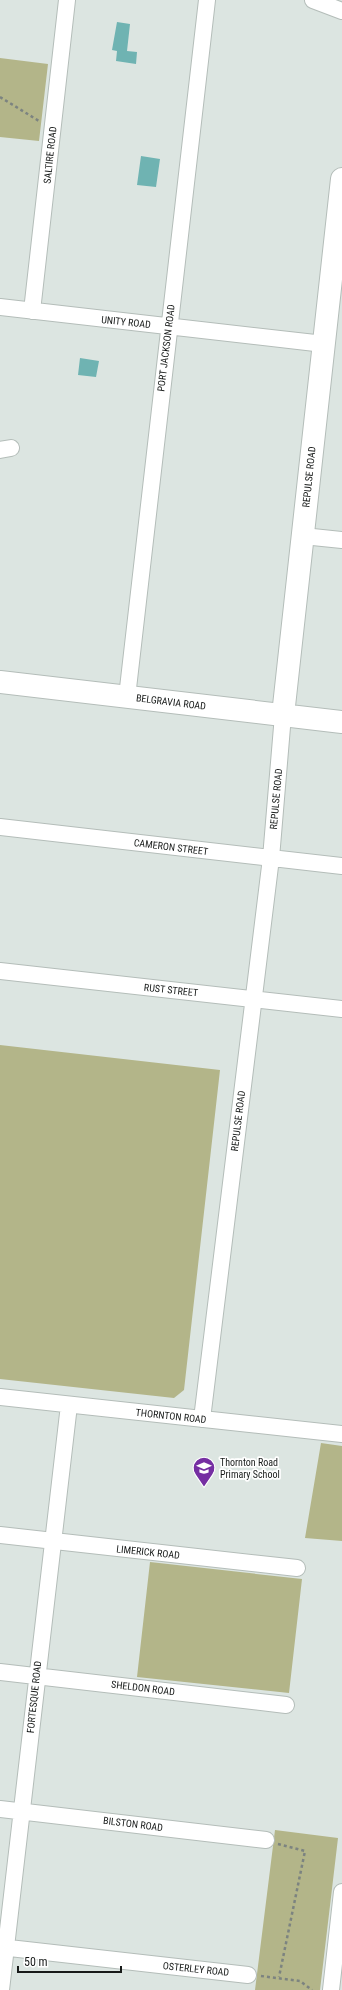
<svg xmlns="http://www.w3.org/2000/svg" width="342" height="1990" viewBox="0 0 342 1990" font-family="'Roboto Condensed',sans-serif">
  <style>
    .green { fill: #b3b589 }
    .building { fill: #6fb3b2 }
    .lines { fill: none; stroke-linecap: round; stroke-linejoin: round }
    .street-casing { stroke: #b4bdb9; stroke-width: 18 }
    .secondary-casing { stroke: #b4bdb9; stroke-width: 24 }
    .path { stroke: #7c8380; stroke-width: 2.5; stroke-dasharray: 3 3; stroke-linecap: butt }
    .street { stroke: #fff; stroke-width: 16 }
    .secondary { stroke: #fff; stroke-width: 22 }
    .labels { text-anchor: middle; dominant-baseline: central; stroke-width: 3.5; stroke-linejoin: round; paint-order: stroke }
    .street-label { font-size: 10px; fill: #171a19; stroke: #fff }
    .poi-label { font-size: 10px; fill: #171a19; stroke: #fff; text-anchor: start }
  </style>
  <rect width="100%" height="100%" fill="#dce5e1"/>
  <path class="green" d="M0,58L48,64L39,141L0,137Z
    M0,1045L220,1070L184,1390L174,1398L0,1379Z
    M321,1443L342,1446V1541L305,1538Z
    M150,1562L302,1579L289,1693L137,1677Z
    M275,1830L338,1838L320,1990H255Z"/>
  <path class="building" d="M117,22L130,24L127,51L137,52L136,64L116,61L117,51L112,50Z
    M141,156L160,159L156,187L137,185Z
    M80,358L99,361L96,377L78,375Z"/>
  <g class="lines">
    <g class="street-casing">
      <path id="street" d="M313,0L342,11
        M0,307L324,344
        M32,311L67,0
        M0,450L11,448
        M303,536L342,540
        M127,697L207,0
        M0,827L342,866
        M0,971L342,1009
        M0,1397L342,1434
        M202,1419L271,858L283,715
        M0,1535L297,1568
        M0,1672L286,1705
        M0,1809L266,1840
        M0,1947L248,1975
        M1,1990L69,1405
        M331,1990L342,1892"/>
    </g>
    <g class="secondary-casing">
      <path id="secondary" d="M0,682L342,722
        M283,715L342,179"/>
    </g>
    <path class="path" d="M0,97L39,121
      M278,1844L305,1851L279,1977
      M261,1976L300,1981L312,1990"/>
    <use href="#street" class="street"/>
    <use href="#secondary" class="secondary"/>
  </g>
  <defs>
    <g id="school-pin" transform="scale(1.15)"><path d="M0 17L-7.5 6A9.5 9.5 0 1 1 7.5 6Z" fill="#752ea2" stroke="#fff"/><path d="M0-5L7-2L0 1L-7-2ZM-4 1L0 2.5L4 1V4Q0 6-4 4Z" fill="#fff"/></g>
  </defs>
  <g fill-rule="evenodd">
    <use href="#school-pin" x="204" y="1468"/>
  </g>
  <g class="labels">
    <g class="street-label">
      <text transform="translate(50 155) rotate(-84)">SALTIRE ROAD</text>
      <text transform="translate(126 322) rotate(6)">UNITY ROAD</text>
      <text transform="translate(166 348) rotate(-83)">PORT JACKSON ROAD</text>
      <text transform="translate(309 477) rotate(-84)">REPULSE ROAD</text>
      <text transform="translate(171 702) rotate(7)">BELGRAVIA ROAD</text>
      <text transform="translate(276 799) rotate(-85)">REPULSE ROAD</text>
      <text transform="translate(171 847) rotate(7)">CAMERON STREET</text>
      <text transform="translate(171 990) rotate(6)">RUST STREET</text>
      <text transform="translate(238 1121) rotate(-83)">REPULSE ROAD</text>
      <text transform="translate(171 1416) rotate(6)">THORNTON ROAD</text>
      <text transform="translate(148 1552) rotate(6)">LIMERICK ROAD</text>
      <text transform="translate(143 1688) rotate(7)">SHELDON ROAD</text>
      <text transform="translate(34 1697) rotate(-84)">FORTESQUE ROAD</text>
      <text transform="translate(133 1824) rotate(7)">BILSTON ROAD</text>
      <text transform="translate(196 1969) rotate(6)">OSTERLEY ROAD</text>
    </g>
    <g class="poi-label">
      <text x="220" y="1462">Thornton Road<tspan x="220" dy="12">Primary School</tspan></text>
    </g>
  </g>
  <path d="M18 1966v6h103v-6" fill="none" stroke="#171a19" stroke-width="2"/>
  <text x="24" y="1966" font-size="12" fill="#171a19" stroke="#ffffff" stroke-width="3" paint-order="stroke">50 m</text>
</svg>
